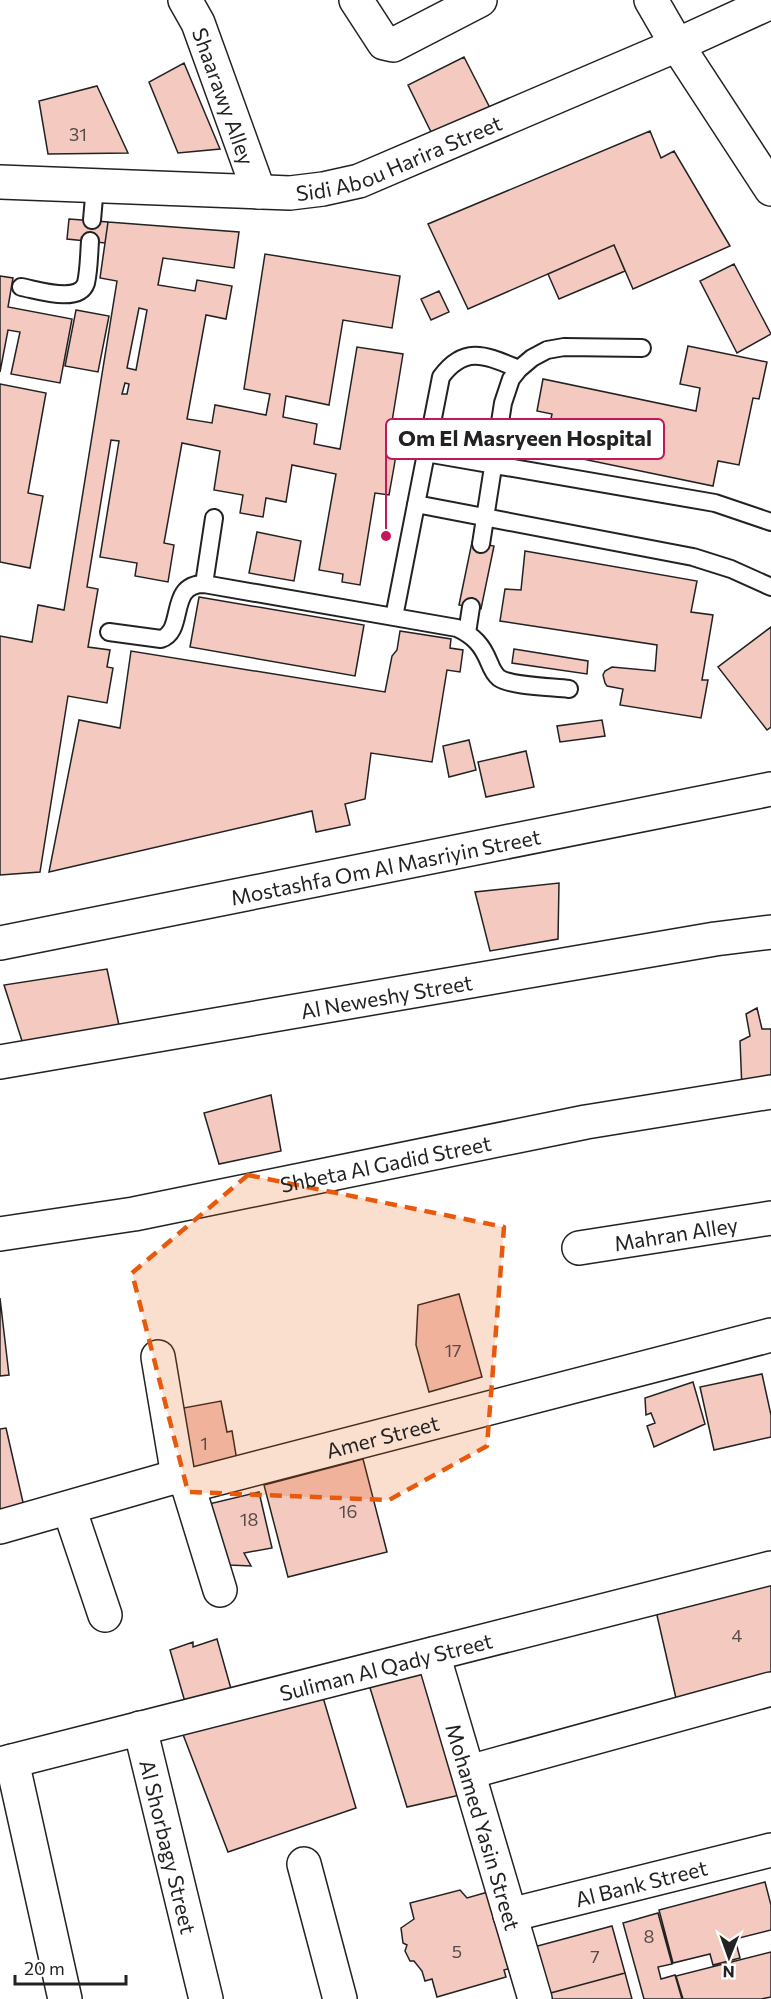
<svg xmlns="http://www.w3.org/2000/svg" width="771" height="1999" viewBox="0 0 771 1999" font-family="Commissioner,sans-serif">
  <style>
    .building { fill: #f3c9c0; stroke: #222; stroke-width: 1.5; fill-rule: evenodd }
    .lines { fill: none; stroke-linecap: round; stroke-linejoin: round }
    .service-casing { stroke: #222; stroke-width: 20 }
    .minor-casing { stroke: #222; stroke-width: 36 }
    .service { stroke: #fff; stroke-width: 16 }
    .minor { stroke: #fff; stroke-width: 33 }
    .marked { fill: #e8590c; fill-opacity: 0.2; stroke: #e8590c; stroke-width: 4.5; stroke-dasharray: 12 8; stroke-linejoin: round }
    .labels { text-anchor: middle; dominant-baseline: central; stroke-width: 4.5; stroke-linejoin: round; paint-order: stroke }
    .number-label { font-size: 18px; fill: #564c4a }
    .street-label { font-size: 21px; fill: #222; stroke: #fff }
    .leader { fill: none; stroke: #c2185b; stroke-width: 2 }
    .callout-dot { fill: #c2185b; stroke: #fff; stroke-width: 2 }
    .callout { fill: #fff; stroke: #c2185b; stroke-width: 2 }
    .callout-label { font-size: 22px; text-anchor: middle; font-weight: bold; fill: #222 }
  </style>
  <rect width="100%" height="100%" fill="#fff"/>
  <path class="building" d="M464,57L491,110L434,138L408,85Z
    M184,63L220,149L178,153L149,82Z
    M97,86L128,153L48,154L39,101Z
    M650,131L661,158L674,151L730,246L633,289L614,245L468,309L428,224Z
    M69,219L108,222L105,243L67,239Z
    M108,222L239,232L234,268L163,258L158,285L195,291L197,280L232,286L226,319L206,315L187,419L212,423L215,405L266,415L270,394L244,389L265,254L400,276L392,328L343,320L329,405L286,396L283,417L317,424L314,444L340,449L357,347L403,354L388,446L397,448L394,467L389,495L375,493L360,585L342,582L343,574L319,570L336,474L292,465L286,502L266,498L263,517L240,513L243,495L214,490L220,451L182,443L164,543L174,545L168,582L135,576L137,563L100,557L119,441L111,440L87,587L98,589L88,647L110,650L107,667L113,668L107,703L68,696L40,872L0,875V636L32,642L38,605L64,610L117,281L100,278ZM139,308L147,310L136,370L127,368ZM125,383L129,384L127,394H122Z
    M614,245L625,271L559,299L548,274Z
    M734,264L771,334L737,353L700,281Z
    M0,276L13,278L8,307L72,319L60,383L11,374L20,332L8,330L0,372Z
    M439,291L449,312L431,320L421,299Z
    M76,310L109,316L98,372L65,366Z
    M688,346L767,362L759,399L753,398L739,465L718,461L713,486L544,451L552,414L537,411L543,379L696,411L700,388L680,384Z
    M0,384L46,393L28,493L43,496L30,568L0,562Z
    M257,532L301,541L294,581L249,573Z
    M472,542L494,546L481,609L459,605Z
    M525,551L697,581L691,612L713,615L702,680H708L701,718L620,705L623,689L607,686L605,683L603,675L605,671L612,667L655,671L657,645L500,621L505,589L521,590Z
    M199,597L364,625L355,676L190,647Z
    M771,627V727L767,730L718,667Z
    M400,631L451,639L450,648L463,650L460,672L447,670L432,762L371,753L365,799L345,804L350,825L316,832L312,811L49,872L79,720L120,728L131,651L385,692L392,656L397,650Z
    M514,649L588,661L587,674L512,663Z
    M602,720L605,736L560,742L557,726Z
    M469,740L476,770L449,777L443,746Z
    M526,751L534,787L486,797L478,762Z
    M559,883L558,939L490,951L475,892Z
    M107,969L120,1030L23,1044L4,985Z
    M757,1008L762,1029H771V1077L742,1090L740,1041L750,1036L746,1014Z
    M271,1095L281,1151L219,1164L204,1113Z
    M459,1294L482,1377L429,1392L416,1345L418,1305Z
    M0,1298L9,1375L0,1376Z
    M762,1374L771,1415V1437L714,1450L700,1387Z
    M693,1382L705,1424L654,1447L647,1426L655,1423L651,1413L646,1415L645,1398Z
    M221,1401L227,1432L232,1431L237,1461L184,1473L178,1409Z
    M6,1428L25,1511L0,1519V1429Z
    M363,1459L387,1552L288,1577L264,1485Z
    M259,1492L272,1548L244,1553L251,1566L229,1565L209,1504Z
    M771,1578V1687L678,1707L656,1611Z
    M217,1639L233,1696L187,1709L170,1650L193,1642V1647Z
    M428,1658L469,1793L407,1807L366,1675Z
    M319,1684L356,1808L228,1852L179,1724Z
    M765,1882L771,1905V1930L735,1939L740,1958L713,1965L710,1954L673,1963L659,1910Z
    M460,1890L467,1898L488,1892L511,1968L504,1970L506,1977L437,1997L432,1979L425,1981L422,1971L414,1961H410L405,1951L407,1945L403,1943L401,1928L414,1919L410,1903Z
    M658,1913L672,1964L658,1967L661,1979L675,1975L682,1999H644L623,1923Z
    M612,1926L625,1973L543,1995L530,1948Z
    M771,1952V1997L761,1999H683L676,1976Z
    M625,1973L632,1999H544L543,1995Z"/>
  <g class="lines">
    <g class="service-casing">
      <path id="service" d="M92,220L95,186
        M21,287C38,290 79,304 86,283C89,270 89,255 90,241
        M426,453L715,503L771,522
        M416,504L693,557L731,569L771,587
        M481,544L503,403L511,379L519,369L532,358L547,350L564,347L642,348
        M204,584L214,518
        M394,617L441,377C465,344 487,356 519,369
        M109,632L161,639C186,631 167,584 204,584L457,628C474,636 482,645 489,662C491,667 494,674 499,678C510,686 553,687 569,689
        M467,633L471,607"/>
    </g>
    <g class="minor-casing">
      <g id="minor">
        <path id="s1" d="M185,0L198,23L259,192"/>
        <path d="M356,0L384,43L393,45L480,0"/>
        <path d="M651,0L677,45L771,189"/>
        <path id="s2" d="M0,182L290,193L323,189L359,181L677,45L771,2"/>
        <path id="s3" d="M0,943L771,789"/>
        <path id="s4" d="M0,1062L715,939L771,932"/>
        <path id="s5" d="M0,1234L134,1214L586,1122L771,1092"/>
        <path id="s6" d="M579,1248L771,1218"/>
        <path d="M158,1357L178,1476"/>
        <path d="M188,1486L220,1590"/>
        <path d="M69,1508L105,1615"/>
        <path id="s7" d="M0,1527L178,1476L188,1486L771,1335"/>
        <path id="s8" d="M433,1654L535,1999"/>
        <path id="s9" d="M140,1728L206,1999"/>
        <path d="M12,1761L65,1999"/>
        <path id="s10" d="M0,1764L771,1568"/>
        <path d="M469,1772L771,1689"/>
        <path d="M304,1864L340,1999"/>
        <path id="s11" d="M510,1915L771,1850"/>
      </g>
    </g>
    <use href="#service" class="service"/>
    <use href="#minor" class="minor"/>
  </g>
  <path class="marked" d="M248,1175L504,1227L487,1446L389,1500L188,1492L132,1273Z"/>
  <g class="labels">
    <g class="number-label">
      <text x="78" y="134">31</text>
      <text x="453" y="1350">17</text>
      <text x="204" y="1443">1</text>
      <text x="348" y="1511">16</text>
      <text x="249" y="1519">18</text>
      <text x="737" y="1635">4</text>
      <text x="649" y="1936">8</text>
      <text x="457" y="1951">5</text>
      <text x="595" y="1956">7</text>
    </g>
    <g class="street-label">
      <text stroke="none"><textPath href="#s1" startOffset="104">Shaarawy Alley</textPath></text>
      <text stroke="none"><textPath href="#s2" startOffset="405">Sidi Abou Harira Street</textPath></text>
      <text stroke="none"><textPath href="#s3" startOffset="393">Mostashfa Om Al Masriyin Street</textPath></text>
      <text stroke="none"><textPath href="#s4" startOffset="392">Al Neweshy Street</textPath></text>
      <text stroke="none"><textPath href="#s5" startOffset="392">Shbeta Al Gadid Street</textPath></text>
      <text stroke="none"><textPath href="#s6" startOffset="98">Mahran Alley</textPath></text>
      <text stroke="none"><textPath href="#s7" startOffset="400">Amer Street</textPath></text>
      <text stroke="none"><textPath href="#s10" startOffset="398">Suliman Al Qady Street</textPath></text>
      <text stroke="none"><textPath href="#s8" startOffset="180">Mohamed Yasin Street</textPath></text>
      <text stroke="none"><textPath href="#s9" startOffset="122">Al Shorbagy Street</textPath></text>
      <text stroke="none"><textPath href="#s11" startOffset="135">Al Bank Street</textPath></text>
    </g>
  </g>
  <path class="leader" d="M386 536L386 439"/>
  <circle class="callout-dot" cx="386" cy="536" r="6"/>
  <rect class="callout" x="386" y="419" width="278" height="40" rx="6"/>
  <g class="callout-label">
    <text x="525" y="446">Om El Masryeen Hospital</text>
  </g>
  <g transform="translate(729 1957) rotate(181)" stroke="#ffffff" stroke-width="4.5" paint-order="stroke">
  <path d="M0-4.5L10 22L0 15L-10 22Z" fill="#222222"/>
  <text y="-9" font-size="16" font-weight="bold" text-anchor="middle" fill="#222222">N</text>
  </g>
  <path d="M15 1975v9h111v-9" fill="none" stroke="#222222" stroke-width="3"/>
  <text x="24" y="1975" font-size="18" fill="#222222" stroke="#ffffff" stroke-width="4.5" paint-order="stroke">20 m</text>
</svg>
